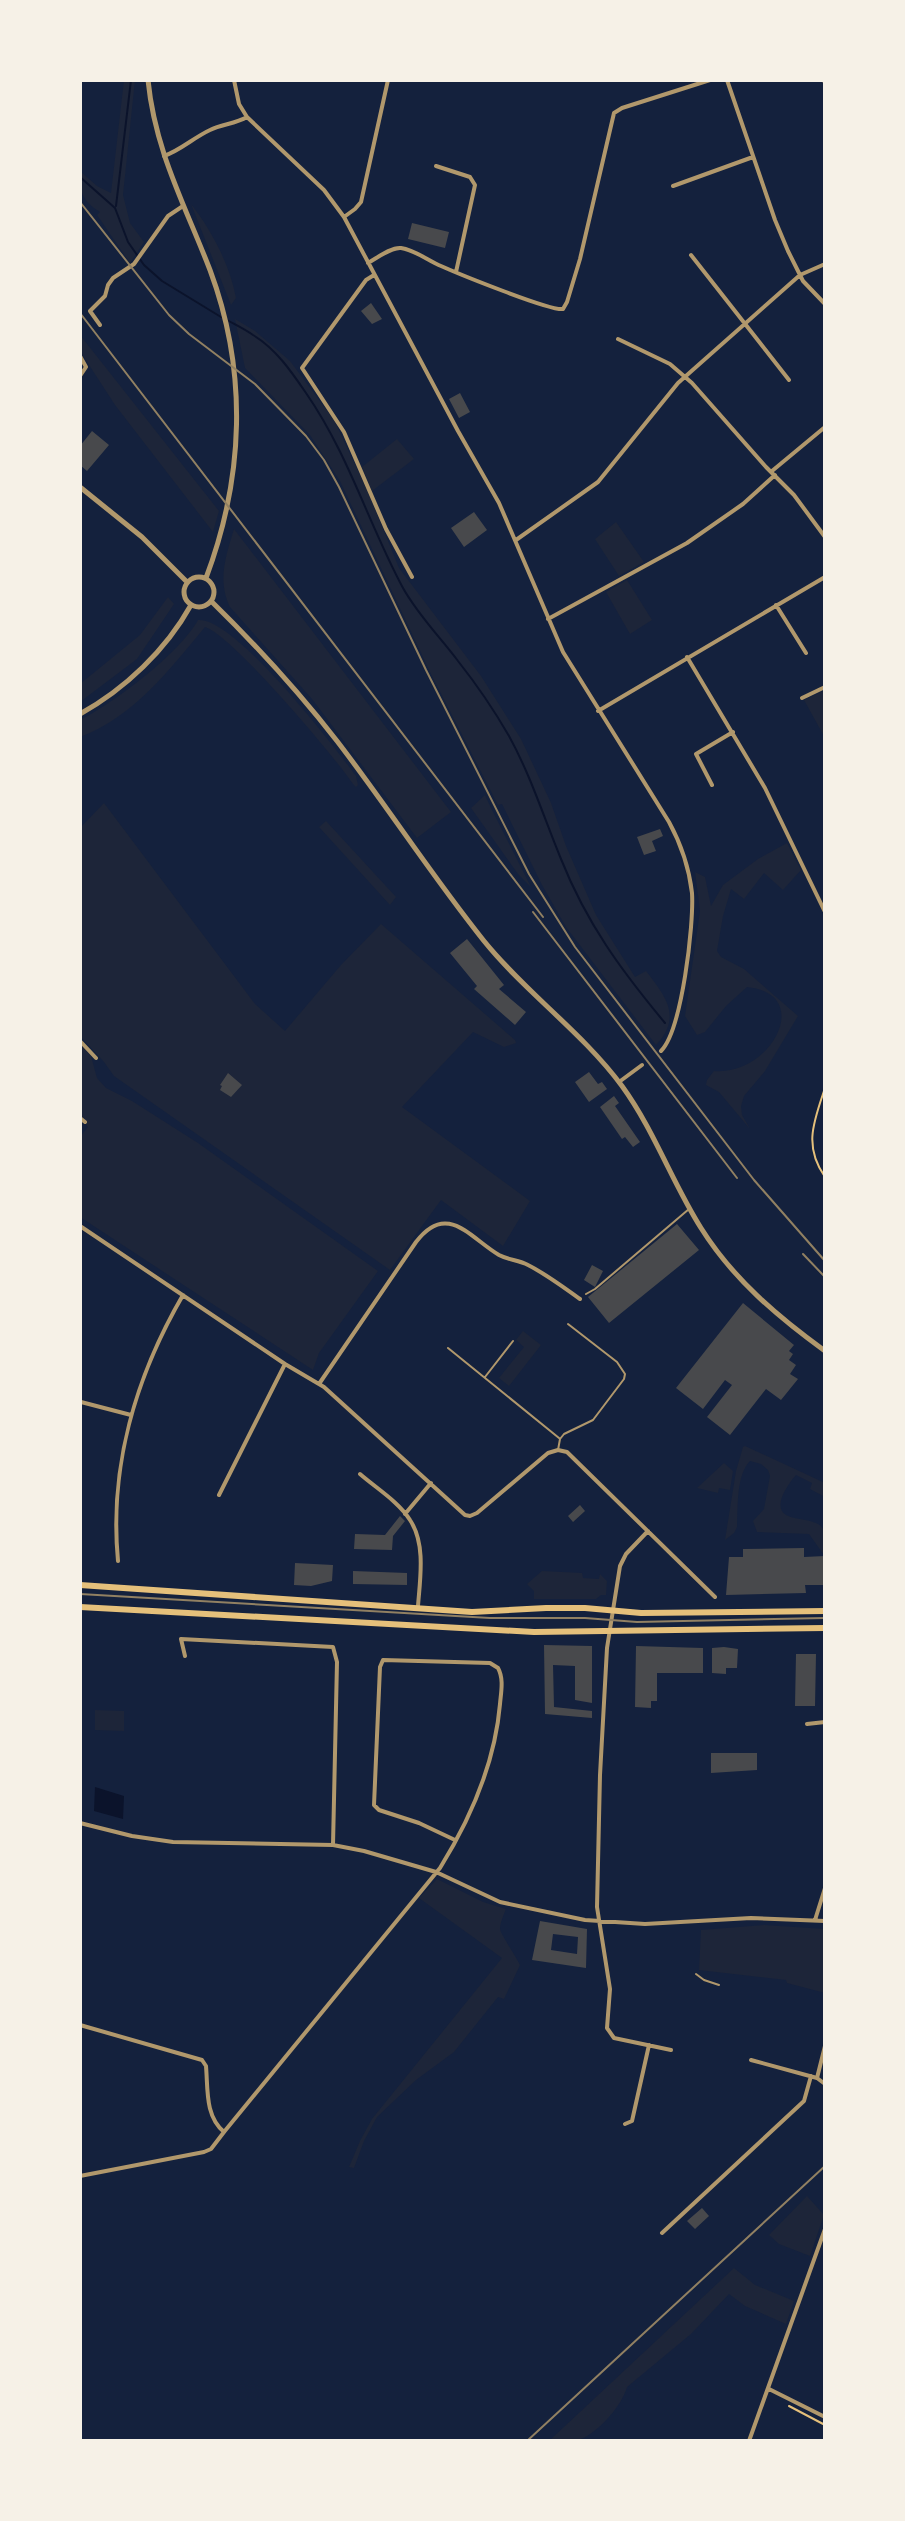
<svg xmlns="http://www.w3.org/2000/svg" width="905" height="2521" viewBox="0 0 905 2521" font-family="Arial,sans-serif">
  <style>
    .green { fill: #1d2539 }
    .water { fill: #0b132b }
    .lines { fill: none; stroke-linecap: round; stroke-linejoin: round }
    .stream { stroke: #0b132b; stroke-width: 2 }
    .building { fill: #48494c; fill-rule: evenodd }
    .path { stroke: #e5c07b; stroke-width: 2 }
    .service { stroke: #b1986c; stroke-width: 2 }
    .minor { stroke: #b1986c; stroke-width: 4 }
    .tertiary { stroke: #b1986c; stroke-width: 5 }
    .primary { stroke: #e5c07b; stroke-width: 6 }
    .tram { stroke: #918062; stroke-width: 2 }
    .rail { stroke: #918062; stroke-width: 2 }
  </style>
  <rect width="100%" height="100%" fill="#14213d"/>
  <path class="green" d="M124,80H135L123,195L130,223L144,242L130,263L97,215L100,212C81,200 80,192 80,171L97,186L111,193Z
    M191,204C212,231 230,265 236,298L231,305Z
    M235,319L255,331L290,361L334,420L368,492L399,568L481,676L521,739L551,803L566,846L596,915L635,977L646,971C665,996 683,1016 656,1045L566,927L542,885L502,804L498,805L431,674L340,481L310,435L245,368Z
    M80,335L219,511L213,532L115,405L80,351Z
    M397,439L414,459L372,491L362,467Z
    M616,522L644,562L619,576L595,539Z
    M234,529L451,812L417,838L312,699L230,607C217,581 226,555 234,529Z
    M627,580L652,620L630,634L606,592Z
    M168,597L174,604L137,659L80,702V684L140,635Z
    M198,620C235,617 333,745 356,776L358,785L356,787L353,784C335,757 231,634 205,627C170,669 134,717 80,737V720C114,703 180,653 198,620Z
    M825,690V738L804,700Z
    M485,795L491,808L531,887L518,874L471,808Z
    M104,803L255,1004L285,1031L341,965L381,924L515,1040L516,1043L504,1047L473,1032L402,1107L530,1201L503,1246L441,1200L390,1270L114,1076L104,1062L80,1036V828Z
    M326,821L396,897L390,905L319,827Z
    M787,843L801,870L783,890L764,873L744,899L731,889L723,916L717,951L721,957L744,969L798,1016L765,1071L744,1096L741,1106L742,1115L750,1129L719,1092L706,1085L707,1080L714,1071C771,1076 815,994 747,987L726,1006L705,1032L697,1035L685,1016L700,911L695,872L705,877L711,906L723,885L758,859Z
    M80,1044L91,1056L97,1078L106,1088L132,1101L198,1143L378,1271L319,1353L313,1370L80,1217V1137L88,1127L80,1117Z
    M523,1331L541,1345L509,1386L499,1378L524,1347L516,1340Z
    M745,1446L825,1483V1497L810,1489L812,1483L796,1475C790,1482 785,1489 782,1497C772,1527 815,1513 823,1529C826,1535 824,1548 824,1555L809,1534L757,1532L753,1521L764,1509L770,1476L768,1470L761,1464L750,1461C736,1475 738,1508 737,1527L734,1533L725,1540L736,1471L743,1447Z
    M724,1463L733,1471L730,1490L719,1488L718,1493L697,1488Z
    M542,1571L582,1573L583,1578L599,1579L600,1574L607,1581L606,1595H601L596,1599H534V1591L527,1584Z
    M95,1710L124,1711V1731L95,1730Z
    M437,1879L483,1902L506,1909C504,1914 500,1923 500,1929C500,1933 517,1958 520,1965L504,1999L498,1997L454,2052L416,2080L377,2117L364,2141L354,2168L349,2167L360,2141L372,2119L502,1958L419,1898Z
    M764,1925L825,1929V1993L787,1983L786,1980L699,1970L701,1930Z
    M807,2196L824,2215L810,2256L779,2244L769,2235Z
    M734,2268L755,2285L794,2301L786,2324L745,2306L729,2294L691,2334L627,2387C622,2406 595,2437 575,2441C567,2443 557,2441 549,2441Z"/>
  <path class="water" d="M95,1787L124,1796L123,1819L94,1811Z"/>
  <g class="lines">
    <path class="stream" d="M80,177L115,208L128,242L144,265L162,281L221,317
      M116,206L131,80
      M227,320C236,325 245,329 253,335C276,349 291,371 306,393C349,455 368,523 403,588C418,615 440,637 458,661C477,685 494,710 509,736C531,776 544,818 561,859C587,924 621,970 665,1023"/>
  </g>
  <path class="building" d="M412,223L449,232L445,248L408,239Z
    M371,303L382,319L372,324L361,311Z
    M460,393L470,412L459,418L449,399Z
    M92,431L109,445L87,471L80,465V446Z
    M474,512L487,530L464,547L451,528Z
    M660,829L663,836L652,841L656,851L644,855L637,837Z
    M467,939L504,985L499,989L526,1012L515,1025L474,989L477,986L450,953Z
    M589,1072L598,1084L602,1082L607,1089L589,1102L575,1082Z
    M228,1073L242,1085L231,1097L220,1090L222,1086L220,1085Z
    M614,1096L619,1103L615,1106L640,1142L633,1147L625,1137L622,1139L600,1107Z
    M677,1224L699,1250L609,1323L588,1297Z
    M592,1265L603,1271L595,1287L584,1280Z
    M743,1303L794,1345L789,1351L793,1354L789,1360L796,1365L790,1374L798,1379L781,1400L766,1389L730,1435L707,1417L732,1385L725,1380L703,1409L676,1388Z
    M580,1505L585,1511L573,1522L568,1516Z
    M400,1516L405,1521L393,1536L392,1550L354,1549L355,1534L385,1535Z
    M804,1548V1557L825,1556V1585H805L806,1593L726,1595L729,1557H743V1549Z
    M295,1563L333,1565L332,1581L311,1586L294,1585Z
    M353,1571L407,1573V1585L353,1584Z
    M544,1645L592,1646V1703L575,1700V1666L553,1665L554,1707L592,1711V1718L545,1714Z
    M636,1646L703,1648V1673H657V1701H651V1708L635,1707Z
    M724,1647L738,1649L737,1668H726V1674L712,1673V1648Z
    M796,1654H816L815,1706H795Z
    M711,1753H757V1770L711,1773Z
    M540,1921L587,1929L586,1968L532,1960ZM553,1934L578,1937L577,1954L551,1950Z
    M702,2208L709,2216L695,2229L687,2221Z"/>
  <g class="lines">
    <path class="path" d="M825,1088C814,1121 803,1146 825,1177
      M789,2406L825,2425"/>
    <path class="service" d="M586,1294L595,1289L689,1209
      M448,1348L559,1438
      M485,1377L513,1341
      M558,1450L560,1439L564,1434L593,1420L624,1379L625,1374L617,1362L568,1324
      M696,1974L704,1980L719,1985"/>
    <path class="minor" d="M234,80L239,104L247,117L324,190L344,217L458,431L499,503L563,652L669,822C681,844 689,867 692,893C694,924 682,1030 661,1051
      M727,80L775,220L788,251L803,281L825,304
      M824,80L825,83
      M164,156C181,150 193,138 210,130C222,124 235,124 247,117
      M436,166L470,177L475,185L456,272
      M673,186L753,157
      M344,217L355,209L361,202L388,80
      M691,255L789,380
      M368,263C377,258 391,247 401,248C415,250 429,261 441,266C459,274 550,311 563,309L567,302L580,259L614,113L622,108L710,80
      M374,275L366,280L302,368L344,432L386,529L412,577
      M100,325L90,311L105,296L108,285L113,278L134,264L168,216L183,206
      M618,339L670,364L692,383L766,467L794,495L825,537
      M80,356L86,367L80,376
      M772,471L825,427
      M516,540L598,482L678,383L800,275L825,264
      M776,605L806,653
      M548,619L687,543L743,504L775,475
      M687,657L765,788L825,912
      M802,698L825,687
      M598,711L825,577
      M712,785L696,754L733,732
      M80,1041L96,1058
      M619,1082L642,1065
      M80,1118L85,1122
      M80,1226L285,1364L324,1387L465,1515L470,1516L477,1513L548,1453L558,1450L567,1452L715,1597
      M319,1384L416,1242C447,1201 470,1238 499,1255C508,1260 519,1260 528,1265C546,1274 563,1287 580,1299
      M81,1402L131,1415
      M360,1474C376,1488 399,1502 410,1520C426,1544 420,1579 418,1606
      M219,1495L285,1364
      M405,1514L431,1483
      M648,1531L626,1554L620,1566L607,1648L600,1775L597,1907L610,1989L607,2028L614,2038L671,2050
      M118,1561C109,1467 136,1376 183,1295
      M185,1656L181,1639L333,1647L337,1662L333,1845
      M807,1724L825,1722
      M80,1823L132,1836L173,1842L333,1845L364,1851L436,1872L500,1902L585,1920L645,1924L751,1918L825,1921
      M815,1920L825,1888
      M80,2025L202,2060L206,2066C208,2090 205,2116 224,2132L440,1868C471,1818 495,1763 500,1704C501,1692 504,1679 498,1668L490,1663L383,1660L380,1667L374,1805L379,1810L419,1823L455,1840
      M751,2060L817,2078L825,2084
      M817,2078L825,2046
      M625,2124L632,2121L649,2045
      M80,2176L204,2152L211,2149L224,2132
      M662,2233L804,2101L811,2076
      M769,2389L825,2417
      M749,2441L825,2229"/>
    <path class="tertiary" d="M148,80C155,151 185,205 210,270C248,372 244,477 206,578
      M80,487L142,537L187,582
      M184 592a15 15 0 1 1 30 0a15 15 0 1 1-30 0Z
      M211,601C256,645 298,691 337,741C387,806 432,876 484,941C526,993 582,1032 622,1086C654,1130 672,1182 701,1228C733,1279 778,1317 825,1351
      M80,714C125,689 166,650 191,605"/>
    <path class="primary" d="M80,1585L472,1612L546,1608H585L641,1613L825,1611
      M80,1607L534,1632L825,1628"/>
    <path class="tram" d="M80,1594L490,1618H585L637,1622L825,1618"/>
    <path class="rail" d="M80,202L169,315L189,334L255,384L306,436L324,460L339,487L426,670L529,874L575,947L754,1180L825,1261
      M80,313L543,917
      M533,912L737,1178
      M803,1254L825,1277
      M527,2441L825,2166"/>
  </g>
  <rect width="905" height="2521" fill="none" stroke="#f6f1e7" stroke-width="164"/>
</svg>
